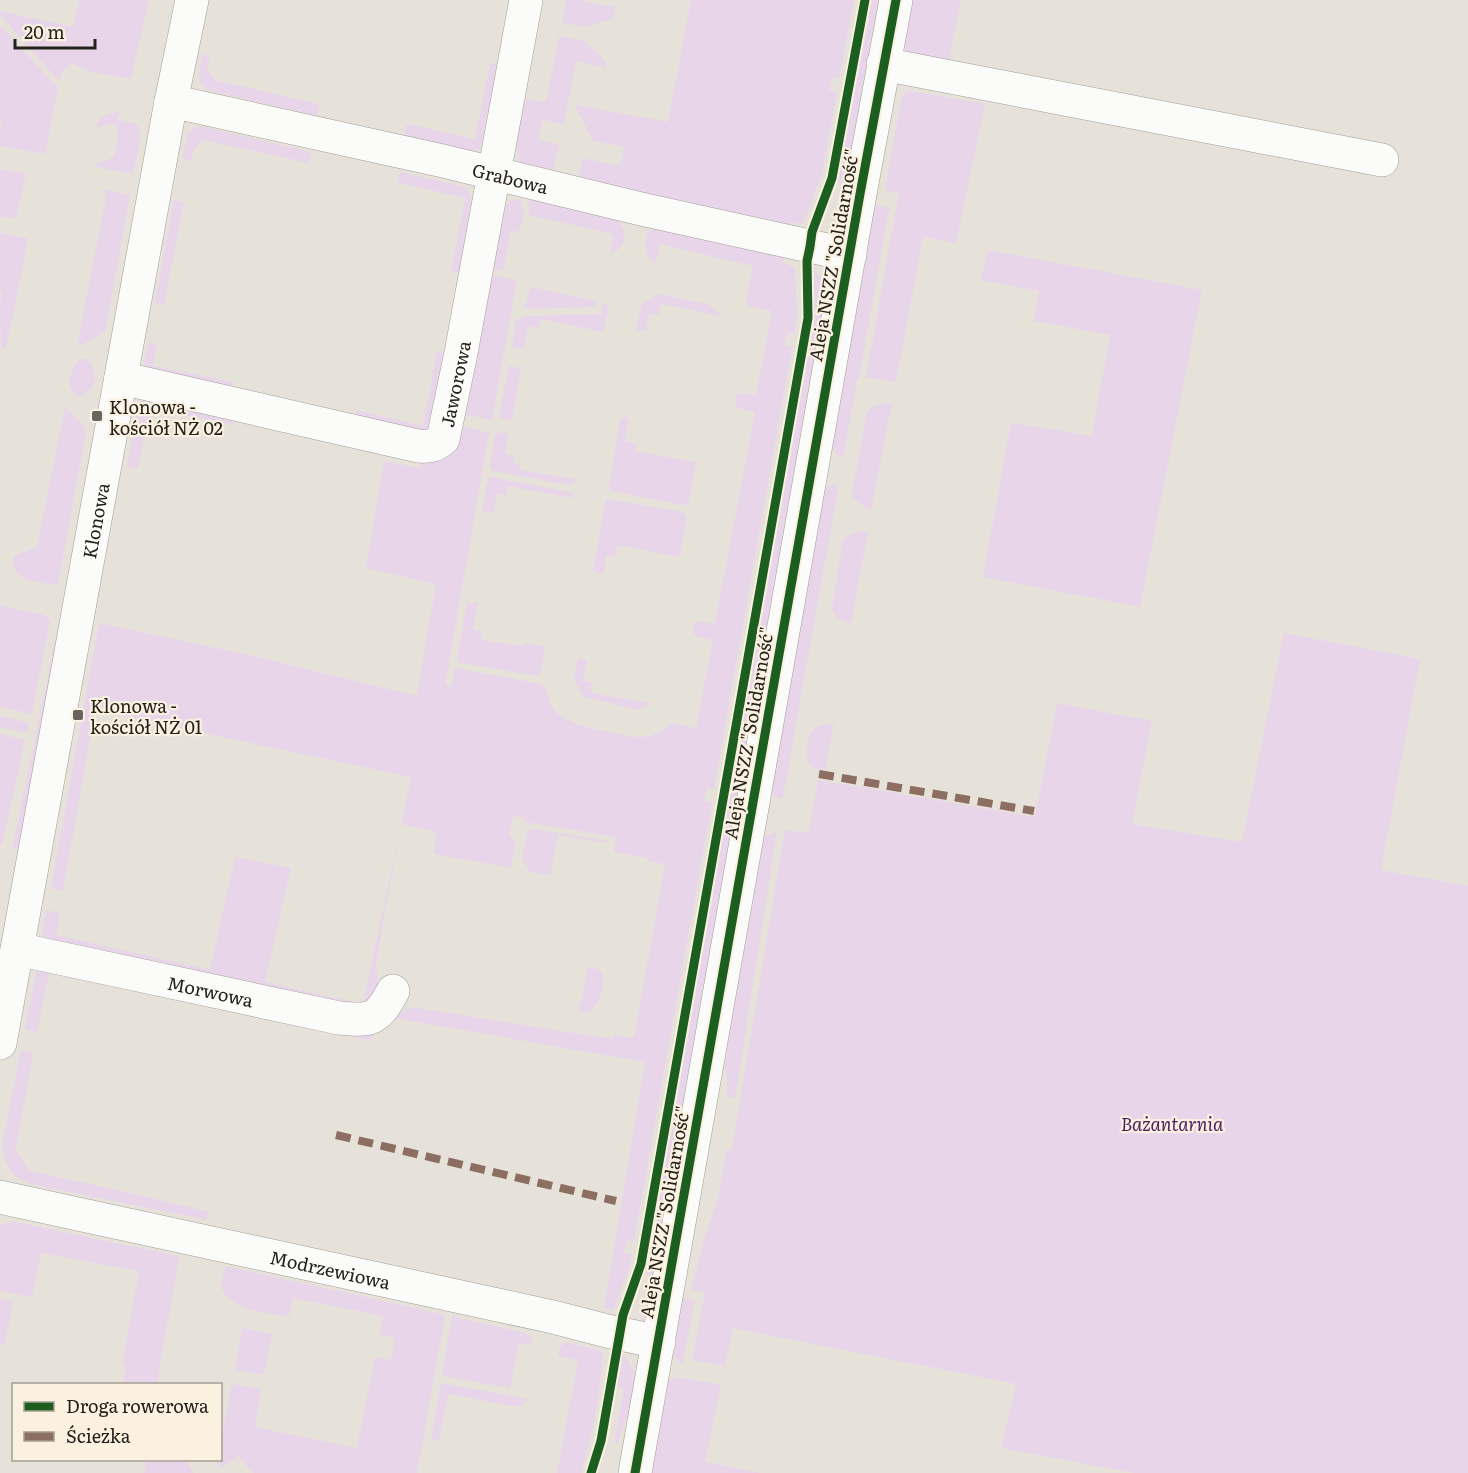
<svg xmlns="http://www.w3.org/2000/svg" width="1468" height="1473" viewBox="0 0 1468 1473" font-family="Literata,serif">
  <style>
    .green { fill: #e9d5ea }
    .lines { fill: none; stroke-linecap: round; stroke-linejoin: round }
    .minor-casing { stroke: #a19d97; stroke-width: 34 }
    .minor { stroke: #fbfbf9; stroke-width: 33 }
    .quiet { stroke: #8d6e63; stroke-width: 8; stroke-dasharray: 15 8; stroke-linecap: butt }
    .cycleway-casing { stroke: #faf1e1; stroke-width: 13 }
    .cycleway { stroke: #1b5e20; stroke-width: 9 }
    .poi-dot { fill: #68655e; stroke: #faf1e1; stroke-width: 2 }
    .labels { text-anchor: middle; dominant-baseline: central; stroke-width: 4.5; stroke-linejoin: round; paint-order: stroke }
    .street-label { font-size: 18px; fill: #24211b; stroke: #faf1e1 }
    .poi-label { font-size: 18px; fill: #24211b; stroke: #faf1e1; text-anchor: start }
    .park-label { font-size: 18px; font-style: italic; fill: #4e1b5e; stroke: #faf1e1 }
  </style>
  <rect width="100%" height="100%" fill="#e6e2da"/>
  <path class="green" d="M79,0H149L131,79L88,71L71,63L61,74L59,81L0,15V11L73,27Z
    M566,0H585V2L615,7L614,18L586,27L562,23Z
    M691,0H854L839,79L832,78L829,90L837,92L822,174L804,222L800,224L791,222L789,230L577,183L583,158L620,166L624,147L593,141L575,105L668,122Z
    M870,0H879L866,66L846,183L836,181Z
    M911,0H961L948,65L908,55L904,44Z
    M0,25L58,88L45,154L0,146V131L2,119L0,118Z
    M559,36L585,41L606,62V68L576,61L564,124L543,120L538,140L559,144L553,170L520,162C512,146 523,116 526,99L546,102Z
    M203,54L210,55L207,69L214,80L319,104L317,116L208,90C194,79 200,69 203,54Z
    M490,63L504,66L495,113L487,112L481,147L478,150L469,151L404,136L407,124L475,139Z
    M911,91L985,104L956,243L923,237L896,382L866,377L899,193L885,190L901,100L906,92Z
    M120,112L118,120C124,121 133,122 137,125C145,133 135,164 133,174L92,166L114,157L119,133L113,123L100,127H98V125C101,115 110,112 120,112Z
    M200,126L311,152L309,163L203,140L194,149L191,161L183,159C185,146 184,129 200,126Z
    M0,169L26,174L16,218L0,217Z
    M400,172L462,186C477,196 469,210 466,225L473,227L464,274L451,271L465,198L397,182Z
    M102,189L130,195L106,328C100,339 88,341 77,346L106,197Z
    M529,193L618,220C628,233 628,248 610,253L613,234L529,215L528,201Z
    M516,199L521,200L524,214L519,232L511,231L503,271L493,269L506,206L512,200Z
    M174,200L184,202L164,305L155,303Z
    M874,205L889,208L859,379L857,380L844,454L840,457L835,453L832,445Z
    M657,226L785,254L783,263L795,267L797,316L794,334L787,333L784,345L792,347L714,789L707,787L704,800L712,802L634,1241L627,1240L624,1253L632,1254L629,1267L614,1308L611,1310L604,1308L645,1062L400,1019L383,1023L371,1040L49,973L37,1032L25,1029L36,972L41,968L383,1023C394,1016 403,1007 417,1008L612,1039L615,1035L634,1038L665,864L647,861V858L614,852L616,837L525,822V818L513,816L509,835L516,841L511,868L434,854L436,836L433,831L401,824L376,963L379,986L367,1008L46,942L42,934L46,910L60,913L56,935L210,970L235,857L291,868L265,982L363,1004L411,778V777L95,710L63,891L51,888L99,623L249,655L417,696L436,584L366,568L384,461L420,468L423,458L456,424L489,433L445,685L451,686L455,668L541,684C549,691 548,703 556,712C571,728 613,732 635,737C649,738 662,733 672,723L696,728L713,640L697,637L693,632L694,624L699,621L715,624L755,412L738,408L735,404L736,395L740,393L756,395L772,311L749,306L746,299L753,266L660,244L655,264C644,256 645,246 647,233Z
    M2,233L28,239L7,346L1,350L0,307L2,292L0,291V234Z
    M988,250L1202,290L1140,607L983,577L1011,423L1092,436L1110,335L1034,321L1039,291L981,280Z
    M814,268L822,280L826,297L653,1275L643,1273L813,317L812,283Z
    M492,275L515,280L516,284L492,420L466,415Z
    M531,287L595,301L594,307L527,309L524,306Z
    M660,294L710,305L722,316L661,304L658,315L649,313L646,331L641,330L640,332L636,329L642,304Z
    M603,303L609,305L603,332L541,319L539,328L528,326L524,349L514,348L512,345L516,320L527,316L601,314Z
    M148,343L157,344L153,366L233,382L231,393L148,370L144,365Z
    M437,352L449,354L428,432L354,421L356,410L423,426Z
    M80,359H87C99,372 97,390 79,397C63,390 70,369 80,359Z
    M509,366L521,368L512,420L502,418L499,414Z
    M148,398L235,421L234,425L150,408L138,469L127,467L138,407L142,401Z
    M892,402L871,511L856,501L852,494L867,411L876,405Z
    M65,407L84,426L86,432L58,585C40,582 9,583 14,556L37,547Z
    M624,417L629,418L625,441L636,443L635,451L696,462L689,502L684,505L611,491L609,487L620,419Z
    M500,432L508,434L505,454L514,456L513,462L520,464V470L576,479L575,482L571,485L493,471L490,467L495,435Z
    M491,477L574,493L573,498L508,486L506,495L497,494L494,512L482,511L488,479Z
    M835,484L837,486L838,489L783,797L779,799L772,793V789L824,492L828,487Z
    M606,499L683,512L687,517L680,557L617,545L615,557L606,556L603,574L596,573L593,569Z
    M862,531L868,532L851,623C842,622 835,617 832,608L843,541C849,535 853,532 862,531Z
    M467,602L478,603L473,629L482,631L481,640L523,646L525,643L545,647L541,673L537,676L459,662L457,657Z
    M0,606L45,615L50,621L32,714L0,707Z
    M59,622L60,628L22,844L12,850Z
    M1284,633L1420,659L1381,870L1468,886V1473H1135L1001,1448L1016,1384L733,1328L725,1366L692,1360L705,1292L691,1290L704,1240L719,1195L726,1150H732L785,830L809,833L818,780L1035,817L1057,703L1152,721L1132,824L1242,842Z
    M579,658L587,660L583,680L592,682L591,693L651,703L639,710L584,697L574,680L577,661Z
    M0,716L29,723L27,733L0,727Z
    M834,724L825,770C817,769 810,768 807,759C807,737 808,724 834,724Z
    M0,734L25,740L2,845H0Z
    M532,829L609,841V843L558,835L550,875L530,872L522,859L527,833Z
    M777,832L735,1098L727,1096V1079L725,1066L727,1041L762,842L766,836Z
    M588,967L601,970C607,982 600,1002 591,1011L582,1013L578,1009L579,1003L582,1000Z
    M21,1050L33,1052L16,1150L30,1171L126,1192L209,1212L207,1220L31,1184C11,1177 5,1166 2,1145Z
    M11,1221L179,1256L157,1384H123L126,1367L122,1365L139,1271L41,1253L32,1297L0,1291V1225Z
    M225,1266L442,1314L445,1316L417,1473H253L238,1456L222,1468L216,1460H220L221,1441L232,1384L261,1389L255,1427L357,1448L375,1357L391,1360L395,1338L380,1335L383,1316L293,1298L289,1316C266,1312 231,1312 221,1287Z
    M681,1297L695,1300L683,1363L679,1362L672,1353Z
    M0,1299L13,1301L5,1345L0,1344Z
    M452,1317H455L525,1333C530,1336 533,1339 532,1345L519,1343L510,1388L442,1376Z
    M242,1328L272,1334L264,1375L235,1370Z
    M565,1342L601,1351L603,1353C600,1394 593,1433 581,1473H557L578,1360L557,1356L561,1346Z
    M622,1353C627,1360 632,1366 634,1374C637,1395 624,1423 618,1443L614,1442L624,1389L616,1386Z
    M675,1377L721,1385L705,1462L761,1473H650L666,1383Z
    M441,1383L528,1399L523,1405L517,1407L448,1394L439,1441L431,1439Z
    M147,1460H186L193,1473H144Z"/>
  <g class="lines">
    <g class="minor-casing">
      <g id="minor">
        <path d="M883,64L1382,160"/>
        <path id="s1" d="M171,101L443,161L641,209L850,255"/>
        <path id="s2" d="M121,378L418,446C428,447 435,446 443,439L461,353L526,0"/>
        <path id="s3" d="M17,949L339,1018C371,1021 377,1021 393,991"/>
        <path id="s4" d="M0,1043L170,107L192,0"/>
        <path id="s5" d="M0,1197L553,1317L607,1331L659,1342"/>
        <path d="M635,1473L860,194L896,0"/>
      </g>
    </g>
    <use href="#minor" class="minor"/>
    <path class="quiet" d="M819,774L1034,811
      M336,1135L616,1201"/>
    <g class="cycleway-casing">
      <path id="cycleway" d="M591,1473L601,1441L623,1315L641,1264L808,318L807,261L810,247L812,232L832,178L865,0
        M635,1473L860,194L896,0"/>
    </g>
    <use href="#cycleway" class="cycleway"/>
  </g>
  <g class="poi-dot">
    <rect x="91" y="410" width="12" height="12" rx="3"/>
    <rect x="72" y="709" width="12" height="12" rx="3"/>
  </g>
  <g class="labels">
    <g class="street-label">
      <text stroke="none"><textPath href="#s1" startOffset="348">Grabowa</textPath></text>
      <text transform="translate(833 255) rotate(-80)">Aleja NSZZ "Solidarność"</text>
      <text stroke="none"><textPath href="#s2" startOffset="388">Jaworowa</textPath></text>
      <text stroke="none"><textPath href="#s4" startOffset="531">Klonowa</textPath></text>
      <text transform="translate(748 733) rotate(-80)">Aleja NSZZ "Solidarność"</text>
      <text stroke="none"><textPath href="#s3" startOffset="198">Morwowa</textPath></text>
      <text transform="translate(664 1212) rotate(-80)">Aleja NSZZ "Solidarność"</text>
      <text stroke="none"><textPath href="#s5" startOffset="338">Modrzewiowa</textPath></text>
    </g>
    <g class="poi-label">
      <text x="109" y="406">Klonowa -<tspan x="109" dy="21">kościół NŻ 02</tspan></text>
      <text x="90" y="705">Klonowa -<tspan x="90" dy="21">kościół NŻ 01</tspan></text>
    </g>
    <g class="park-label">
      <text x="1172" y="1123">Bażantarnia</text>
    </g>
  </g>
  <rect x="12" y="1383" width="210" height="78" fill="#faf1e1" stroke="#a49e92" stroke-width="1.5"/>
  <rect x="24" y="1402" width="30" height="9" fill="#1b5e20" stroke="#a49e92" stroke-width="1.5"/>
  <text x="66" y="1413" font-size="18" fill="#24211b">Droga rowerowa</text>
  <rect x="24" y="1432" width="30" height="9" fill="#8d6e63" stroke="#a49e92" stroke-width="1.5"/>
  <text x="66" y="1443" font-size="18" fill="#24211b">Ścieżka</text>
  <path d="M15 39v9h80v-9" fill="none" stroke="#24211b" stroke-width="3"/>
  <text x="24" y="39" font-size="18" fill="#24211b" stroke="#faf1e1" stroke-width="4.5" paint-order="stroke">20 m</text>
</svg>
